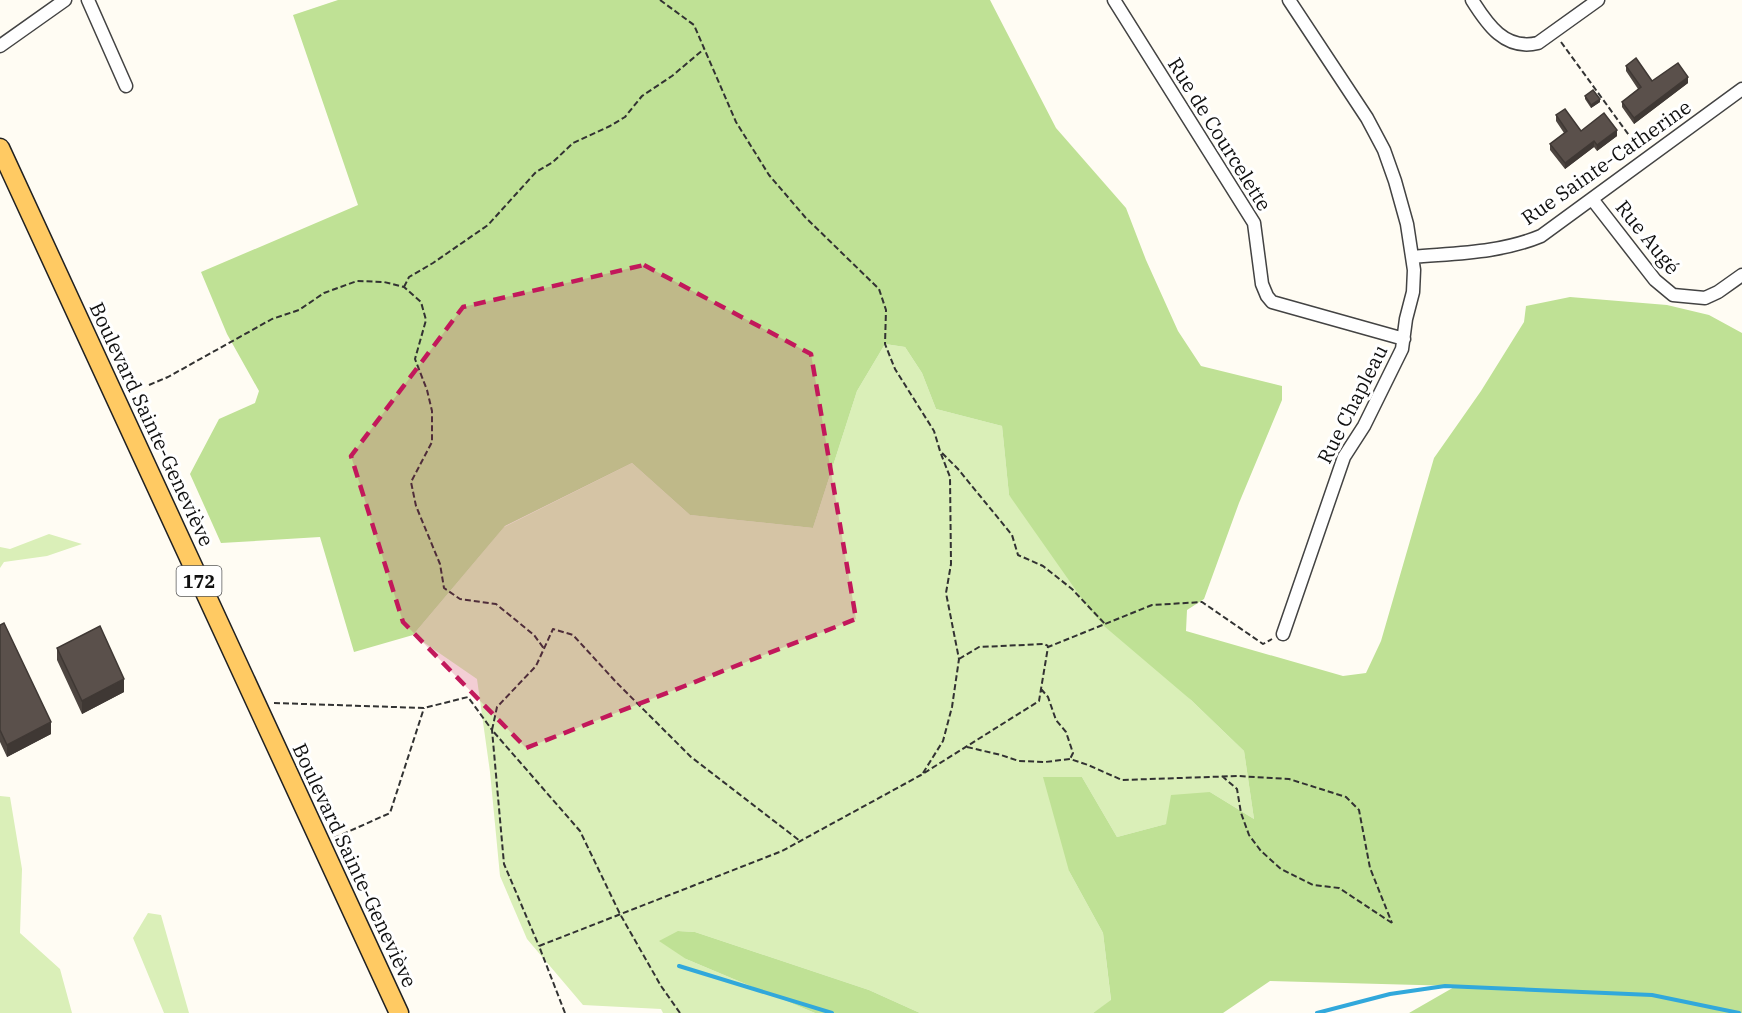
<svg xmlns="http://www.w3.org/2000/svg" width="1742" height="1013" viewBox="0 0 1742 1013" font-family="'IBM Plex Serif',serif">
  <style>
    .green { fill: #daefb8 }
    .forest { fill: #bfe195 }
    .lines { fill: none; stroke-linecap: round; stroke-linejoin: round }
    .stream { stroke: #31a8db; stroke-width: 4 }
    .minor-casing { stroke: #434343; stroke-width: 15 }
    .primary-casing { stroke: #212121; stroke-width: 21 }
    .path { stroke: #323232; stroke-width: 2; stroke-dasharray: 6 3; stroke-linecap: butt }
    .minor { stroke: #fff; stroke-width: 12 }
    .primary { stroke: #ffca63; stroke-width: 18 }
    .wall { fill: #4d4540 }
    .shaded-wall { fill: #3f3834 }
    .building { fill: #5a504b; stroke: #3f3834; stroke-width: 1.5 }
    .marked { fill: #c2185b; fill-opacity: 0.2; stroke: #c2185b; stroke-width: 4.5; stroke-dasharray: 12 8; stroke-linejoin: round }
    .labels { text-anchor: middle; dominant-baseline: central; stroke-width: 6; stroke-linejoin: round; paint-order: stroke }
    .shield { fill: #fff; stroke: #585858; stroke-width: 1.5 }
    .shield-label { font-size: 18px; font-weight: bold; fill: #101010 }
    .street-label { font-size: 20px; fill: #101010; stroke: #fff }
  </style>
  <rect width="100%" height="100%" fill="#fffcf3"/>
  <path class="green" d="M885,344L905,347L922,373L936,409L1002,426L1009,495L1191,700L1244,751L1254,819L1210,792L1166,824L1117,837L1082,777L1069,871L1103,933L1111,1001L1093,1013H920L869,990L695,932L678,931L686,959L815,1013H663L661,1009L583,1005L527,939L500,876L490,772L477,679L413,635L504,527L632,463L690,515L813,528L857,391Z
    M49,534L82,544L47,556L4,562L0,568V547L10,549Z
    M0,796L10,797L22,869L20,933L60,969L72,1013H0Z
    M148,913L161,915L189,1013H164L133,938Z"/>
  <path class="forest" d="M338,0H990L1056,128L1126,208L1146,260L1178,331L1201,366L1282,386V400L1239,503L1204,599L1187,610L1186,631L1343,676L1366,673L1381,641L1434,458L1481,391L1524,322L1526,306L1570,297L1667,305L1709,315L1742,333V1013H1409L1456,986L1270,981L1223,1013H1093L1111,1000L1103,933L1069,871L1043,777H1082L1117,837L1166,824L1171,795L1210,792L1254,819L1244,751L1191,700L1104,626L1087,606L1009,495L1002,426L936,409L922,373L905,347L885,344L857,391L813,528L690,515L632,463L505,526L413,635L354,652L320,537L221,543L190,474L219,419L255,403L259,391L227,334L201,272L358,205L293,15Z
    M678,931L695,932L869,990L920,1013H815L686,959L659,941Z"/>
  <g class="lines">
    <path class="stream" d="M679,966L832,1013
      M1317,1013L1390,994L1445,986L1652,995L1739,1013"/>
    <g class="minor-casing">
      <path id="minor" d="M88,0L126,86
        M1114,0L1254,223L1262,284L1267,296L1272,302L1404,339
        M1472,0C1487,24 1505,51 1538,43L1598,0
        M0,46L65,0
        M1592,199L1655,280L1673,295L1705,298L1718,292L1742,275
        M1413,257C1457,253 1500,253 1541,236L1742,89
        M1283,634L1344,457L1364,426L1402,349L1406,319L1413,292L1414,270L1407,224L1395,181L1384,150L1367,118L1289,0"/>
    </g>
    <g class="primary-casing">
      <path id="primary" d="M0,148L399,1013"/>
    </g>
    <path class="path" d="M660,0L694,25L736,122L769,175L805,217L879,289L886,310L885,344L895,369L934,431L940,451L958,469L1012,535L1018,555L1043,566L1072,589L1105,624
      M1561,42L1639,149
      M404,287L409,277L433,263L488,225L536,172L553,162L573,143L610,126L625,117L642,96L672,76L704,49
      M149,385L168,377L272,319L299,310L324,293L357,281L384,282L404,287L421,302L426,320L415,359L427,390L432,411V442L411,482L416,506L440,564L444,588L460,599L496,604L534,635L545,650
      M959,659L979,647L1044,644L1048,646
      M1041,689L1048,697L1056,720L1066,732L1073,753L1070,759
      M274,703L424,708L468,697L492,730L504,864L539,946
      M967,747L1001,755L1019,761L1045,762L1070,759L1088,765L1122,780L1238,776L1289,779L1346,797L1359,810L1370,868L1392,923
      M923,773L943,741L952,707L959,659L946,593L951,564L950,477L941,454
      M1222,776L1237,789L1241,813L1249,835L1261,851L1281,869L1313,885L1339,888L1392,923
      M334,838L390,813L424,708
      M565,1013L539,946L782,851L921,775L1039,701L1048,647L1152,605L1202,602L1263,644L1272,639
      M680,1013L661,986L620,914L580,831L492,730L497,707L536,666L553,629L573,635L616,682L691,757L800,841"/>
    <use href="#minor" class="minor"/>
    <use href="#primary" class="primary"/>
  </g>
  <path class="wall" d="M1626,66L1652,81L1688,83L1634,124L1622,107V102L1638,89L1626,71Z
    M1585,96L1600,102L1591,108L1585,99Z
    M1556,115L1581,131L1617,136L1597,151L1594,147L1565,169L1550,150V144L1564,133L1556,121Z
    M0,625L51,734L7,757L0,742Z
    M57,648L124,692L82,714L57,660Z"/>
  <path class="shaded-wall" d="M1688,77V83L1634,124V118Z
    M1600,99V102L1591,108V105Z
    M1617,130V136L1597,151V145Z
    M1594,141V147L1565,169V163Z
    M124,679V692L82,714V701Z
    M51,722V734L7,757V745Z"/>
  <path class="building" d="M1636,58L1652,81L1678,63L1688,77L1634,118L1622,102L1641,87L1626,66Z
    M1593,90L1600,99L1591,105L1585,96Z
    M1565,109L1581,131L1604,113L1617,130L1597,145L1594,141L1565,163L1550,144L1567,131L1556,115Z
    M4,623L51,722L7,745L0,730V625Z
    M100,626L124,679L82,701L57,648Z"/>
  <path class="marked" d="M644,265L811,354L856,619L526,748L403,622L351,456L463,307Z"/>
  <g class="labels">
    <rect class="shield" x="176.5" y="566" width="45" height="30" rx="4.5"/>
    <g class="shield-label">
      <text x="199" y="581">172</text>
    </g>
    <g class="street-label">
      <text transform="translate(1220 134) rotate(58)">Rue de Courcelette</text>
      <text transform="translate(1606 162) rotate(-35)">Rue Sainte-Catherine</text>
      <text transform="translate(1648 237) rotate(51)">Rue Augé</text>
      <text transform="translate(1352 404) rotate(-63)">Rue Chapleau</text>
      <text transform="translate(152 424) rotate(65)">Boulevard Sainte-Geneviève</text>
      <text transform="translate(355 865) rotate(65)">Boulevard Sainte-Geneviève</text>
    </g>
  </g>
</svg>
